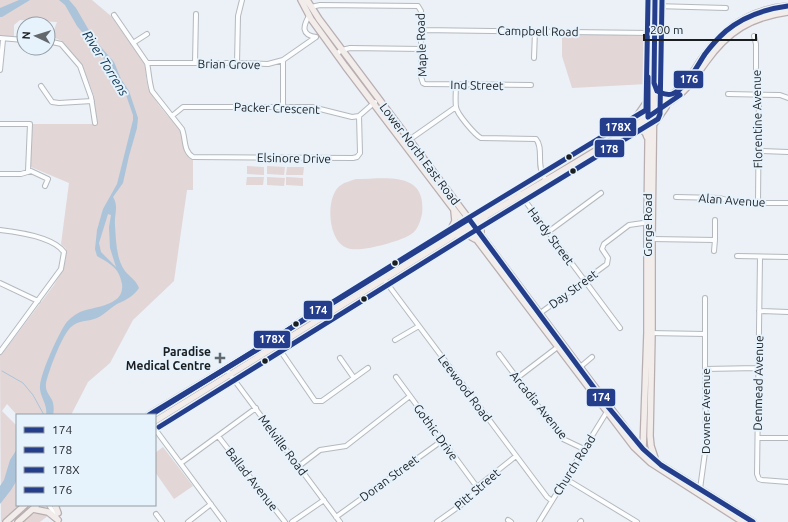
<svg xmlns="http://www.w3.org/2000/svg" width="788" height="522" viewBox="0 0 788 522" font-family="Ubuntu,sans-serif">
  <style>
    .green { fill: #e2d6d6 }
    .water { fill: #abc4d9; fill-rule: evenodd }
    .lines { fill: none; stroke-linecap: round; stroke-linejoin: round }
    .stream { stroke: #abc4d9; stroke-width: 1 }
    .minor-casing { stroke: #b5b9be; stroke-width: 6 }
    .major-casing { stroke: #b8aeb0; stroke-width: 8 }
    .minor { stroke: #fcfdfe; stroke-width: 4 }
    .major { stroke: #f2eceb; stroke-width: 5.5 }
    .bus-1-casing { stroke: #e6f2fc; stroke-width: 8 }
    .bus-2-casing { stroke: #e6f2fc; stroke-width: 8 }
    .bus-3-casing { stroke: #e6f2fc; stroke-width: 8 }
    .bus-4-casing { stroke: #e6f2fc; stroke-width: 8 }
    .bus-1 { stroke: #243e8c; stroke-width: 5 }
    .bus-2 { stroke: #243e8c; stroke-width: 5 }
    .bus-3 { stroke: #243e8c; stroke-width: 5 }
    .bus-4 { stroke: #243e8c; stroke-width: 5 }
    .bus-dot { fill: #1a1e21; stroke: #e6f2fc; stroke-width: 1.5 }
    .poi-dot { fill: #63686c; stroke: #e6f2fc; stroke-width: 1.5 }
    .labels { text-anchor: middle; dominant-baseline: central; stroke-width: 4; stroke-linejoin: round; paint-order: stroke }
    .street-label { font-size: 12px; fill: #1a1e21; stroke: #e6f2fc }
    .poi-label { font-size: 12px; font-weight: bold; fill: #1a1e21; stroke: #e6f2fc; text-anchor: end }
    .water-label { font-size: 13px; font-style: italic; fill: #062f4b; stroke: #e6f2fc }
    .line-badge { stroke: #e6f2fc; stroke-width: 1.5 }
    .badge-label { font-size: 11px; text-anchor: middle; font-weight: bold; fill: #fff }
  </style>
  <rect width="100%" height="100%" fill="#ebf1f7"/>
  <path class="green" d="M0,0H92L111,16L144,63C147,73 145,84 151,93C158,106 170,118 180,130C185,144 180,149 193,159V190H187L174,281L133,320L110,363L88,382L71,415H17L7,404L2,411L17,426V505H21L1,522L0,355L2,354L54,285L62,271L66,258V249L61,244L69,183L31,167V124H96L94,96L82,65L62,41L55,38H51L57,22L20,20L14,25V36H0Z
    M562,33L646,36L647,84L572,88L562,56Z
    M247,166L264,167V175L247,174Z
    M267,166L285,167L284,175L267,174Z
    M287,167H304L303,175H286Z
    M247,177H264L263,185H246Z
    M267,177L285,178L284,186L267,185Z
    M286,177L303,178V186L286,185Z
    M356,179C385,179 427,170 422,214C420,223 417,232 408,236C397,242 359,253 347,248C327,241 325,195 341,185C345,182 351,181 356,179Z
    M163,447L193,486L174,499L155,472V453Z
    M38,513L49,515L40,522H23L30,515Z"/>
  <path class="water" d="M19,0H30L2,17H0V8Z
    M59,0H69L76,8L94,39L114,62L121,79L129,91L138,118L137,128L129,156L123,183L113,197C119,206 114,215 115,225C116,240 116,259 125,271C130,277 136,280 139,288C134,296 126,300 117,304C110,308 102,317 94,319C85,322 79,320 71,327C62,335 49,370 46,383C45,391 49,394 52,400C54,404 54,411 53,415H46C48,404 39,396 40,386C41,372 58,335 66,323C69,319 76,314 80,312C95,306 125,306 122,284C119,267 110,264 97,256L95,249L97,230L103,209L117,184L133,120V115L126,95L112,79L103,57L77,26L65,5ZM108,214L111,215L109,227L110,248L116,267L101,252L99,243Z
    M17,449V480L11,490L0,504V486L4,480L10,460Z"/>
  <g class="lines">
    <path class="stream" d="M2,371L23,383L33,395L44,415"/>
    <g class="minor-casing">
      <path id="minor" d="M655,6L726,8
        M311,7L320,5L418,6L421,11V77L423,83L425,84L531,85
        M114,15L147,63C149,72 149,81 152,91L182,129C186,139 183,151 193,157L353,158L357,157L360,153L359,116
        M309,16C303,26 301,35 316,37
        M421,30L651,33
        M754,36L756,44V72L759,95L758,203
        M0,38L24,40
        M48,41L61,44L80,66L91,97L95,123
        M133,43L147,34
        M336,54L342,50L350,48L421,49
        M534,58L535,31
        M147,63H237L268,64L283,60L316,37
        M195,63L196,14
        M237,63L238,16L242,0
        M0,70L3,40
        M456,84C456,92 455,100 456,107C457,114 475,135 481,138L536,139C544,148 536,165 544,177
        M41,86L52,102L59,103L92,101
        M728,94L780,95L788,98
        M283,107V60
        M172,116L183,107H312L352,117L359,116L375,102
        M0,124H30L28,171
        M409,140L456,107
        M759,151L788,152
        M0,174H21L31,171L48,179L45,186
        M520,194L620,328
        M676,197L720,198L736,203H788
        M0,230C18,232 53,237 64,252L61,269L0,352
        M548,232L601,193
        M652,239L715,240V220
        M714,251L715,240
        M737,256L788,257
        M760,257L757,474L759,479L762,480L788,482
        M383,278L547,497L552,501
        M0,283L38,301
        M759,311L788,312
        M539,314L607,264L608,258L602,249L604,244L629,225L650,222
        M649,333L705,334
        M273,340L315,401H322L368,368
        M395,340L419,326
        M499,354L563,439L584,449
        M340,358L354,378
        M579,368L592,357
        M226,369L340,522
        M705,369L758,368
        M396,377L477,487
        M517,378L559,346
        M155,429L224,522
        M218,436L285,522
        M758,438H788
        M181,463L256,408
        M299,466L320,450L346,446L410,396
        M566,479L637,522
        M700,489L706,445L705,369V298
        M49,505L57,518
        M156,514L162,522
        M336,517L443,440
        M508,520L511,522
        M188,522L211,504
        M292,522L324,500
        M437,522L472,497L477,487L516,456
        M539,522L608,410
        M580,522L581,521"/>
    </g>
    <g class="major-casing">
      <path id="major" d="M301,0L311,19L345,66L634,447L651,463L743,522
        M307,0L319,19L633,438L646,453L661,465L753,522
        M655,0L652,239V333L650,436L651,446L655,458
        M654,86C656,94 662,96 670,95
        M637,116L648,100
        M654,124L666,107
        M632,128C640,127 645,130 647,137
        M451,229L455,221L454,211
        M457,235L466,234L475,239
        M481,235V225L485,217
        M149,415L273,340L316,311L331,304L648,111C660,102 675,95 685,83C693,74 698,63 706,53C727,25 753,9 788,6
        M155,421C258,358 360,293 463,230C532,187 605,149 671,101C687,91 695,77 706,62C728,31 751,17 788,12
        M643,449L647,333V222L650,0
        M55,505L58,513
        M33,509L48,512L58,520
        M6,522L25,505
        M18,522L36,506"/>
    </g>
    <use href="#minor" class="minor"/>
    <use href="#major" class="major"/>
    <g class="bus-1-casing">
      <path id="bus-1" d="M149,415L273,340L316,311L331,304L469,219L609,408L643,449L661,465L753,522"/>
    </g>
    <g class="bus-2-casing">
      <path id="bus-2" d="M159,427L468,235L658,119L660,114L662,0"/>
    </g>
    <g class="bus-3-casing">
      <path id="bus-3" d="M151,415L460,223L646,110L648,0"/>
    </g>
    <g class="bus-4-casing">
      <path id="bus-4" d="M655,0L654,83L657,91C662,93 666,96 672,94C686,89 697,66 705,54C711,46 718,38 726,31C744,16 765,9 788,6
        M648,77V117
        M648,117L680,95"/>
    </g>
    <use href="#bus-1" class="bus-1"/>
    <use href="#bus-2" class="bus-2"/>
    <use href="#bus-3" class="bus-3"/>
    <use href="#bus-4" class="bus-4"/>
  </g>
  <g class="bus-dot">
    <circle cx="569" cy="157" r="3.5"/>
    <circle cx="573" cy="171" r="3.5"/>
    <circle cx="395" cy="263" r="3.5"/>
    <circle cx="364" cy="299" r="3.5"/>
    <circle cx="296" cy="324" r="3.5"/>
    <circle cx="265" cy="361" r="3.5"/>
  </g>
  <path class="poi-dot" d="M218 352h4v4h4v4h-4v4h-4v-4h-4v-4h4z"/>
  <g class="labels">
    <g class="street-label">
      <text transform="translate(538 31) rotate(1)">Campbell Road</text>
      <text transform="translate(421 45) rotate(-92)">Maple Road</text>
      <text transform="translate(229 64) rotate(1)">Brian Grove</text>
      <text transform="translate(477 85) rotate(1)">Ind Street</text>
      <text transform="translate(277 108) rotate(2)">Packer Crescent</text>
      <text transform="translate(757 119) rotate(-91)">Florentine Avenue</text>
      <text transform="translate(420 154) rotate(53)">Lower North East Road</text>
      <text transform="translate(294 158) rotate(1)">Elsinore Drive</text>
      <text transform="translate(732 200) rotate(4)">Alan Avenue</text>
      <text transform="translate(647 225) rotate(-90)">Gorge Road</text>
      <text transform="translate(551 236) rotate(53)">Hardy Street</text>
      <text transform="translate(573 289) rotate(-36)">Day Street</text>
      <text transform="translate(758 383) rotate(-89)">Denmead Avenue</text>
      <text transform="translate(465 388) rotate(53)">Leewood Road</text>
      <text transform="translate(539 405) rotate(51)">Arcadia Avenue</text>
      <text transform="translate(705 411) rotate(-90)">Downer Avenue</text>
      <text transform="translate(436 432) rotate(54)">Gothic Drive</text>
      <text transform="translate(283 445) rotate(53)">Melville Road</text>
      <text transform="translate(574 465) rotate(-58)">Church Road</text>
      <text transform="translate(389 478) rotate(-36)">Doran Street</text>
      <text transform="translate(252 479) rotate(52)">Ballad Avenue</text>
      <text transform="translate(477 489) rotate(-41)">Pitt Street</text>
    </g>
    <g class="poi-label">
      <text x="211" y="351">Paradise<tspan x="211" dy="14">Medical Centre</tspan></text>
    </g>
    <g class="water-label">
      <text transform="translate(106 63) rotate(58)">River Torrens</text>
    </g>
  </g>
  <g class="line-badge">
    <rect x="673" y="70" width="31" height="19" rx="4" fill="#243e8c"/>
    <rect x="599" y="117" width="38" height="20" rx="4" fill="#243e8c"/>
    <rect x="594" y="139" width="31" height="19" rx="4" fill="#243e8c"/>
    <rect x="303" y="300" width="30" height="20" rx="4" fill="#243e8c"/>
    <rect x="253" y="330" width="38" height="19" rx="4" fill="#243e8c"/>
    <rect x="586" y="388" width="30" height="19" rx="4" fill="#243e8c"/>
  </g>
  <g class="badge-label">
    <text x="689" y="83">176</text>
    <text x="618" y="131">178X</text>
    <text x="609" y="153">178</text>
    <text x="318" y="314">174</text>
    <text x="272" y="343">178X</text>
    <text x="601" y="401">174</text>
  </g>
  <rect x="16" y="414" width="140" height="92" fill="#e6f2fc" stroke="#949da4"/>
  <rect x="24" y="427" width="20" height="6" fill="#243e8c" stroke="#949da4"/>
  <text x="52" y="434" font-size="12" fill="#1a1e21">174</text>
  <rect x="24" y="447" width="20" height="6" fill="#243e8c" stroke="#949da4"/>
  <text x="52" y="454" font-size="12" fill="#1a1e21">178</text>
  <rect x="24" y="467" width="20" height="6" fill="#243e8c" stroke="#949da4"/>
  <text x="52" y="474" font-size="12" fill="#1a1e21">178X</text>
  <rect x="24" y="487" width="20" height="6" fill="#243e8c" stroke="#949da4"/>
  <text x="52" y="494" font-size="12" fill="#1a1e21">176</text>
  <g transform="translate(36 36) rotate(274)"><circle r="19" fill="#e6f2fc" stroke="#949da4"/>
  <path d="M0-3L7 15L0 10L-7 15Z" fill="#63686c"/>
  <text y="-6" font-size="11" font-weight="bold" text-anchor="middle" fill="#1a1e21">N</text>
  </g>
  <path d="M644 34v6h112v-6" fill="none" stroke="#1a1e21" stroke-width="2"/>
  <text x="650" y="34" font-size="12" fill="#1a1e21" stroke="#e6f2fc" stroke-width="3" paint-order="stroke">200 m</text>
</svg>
